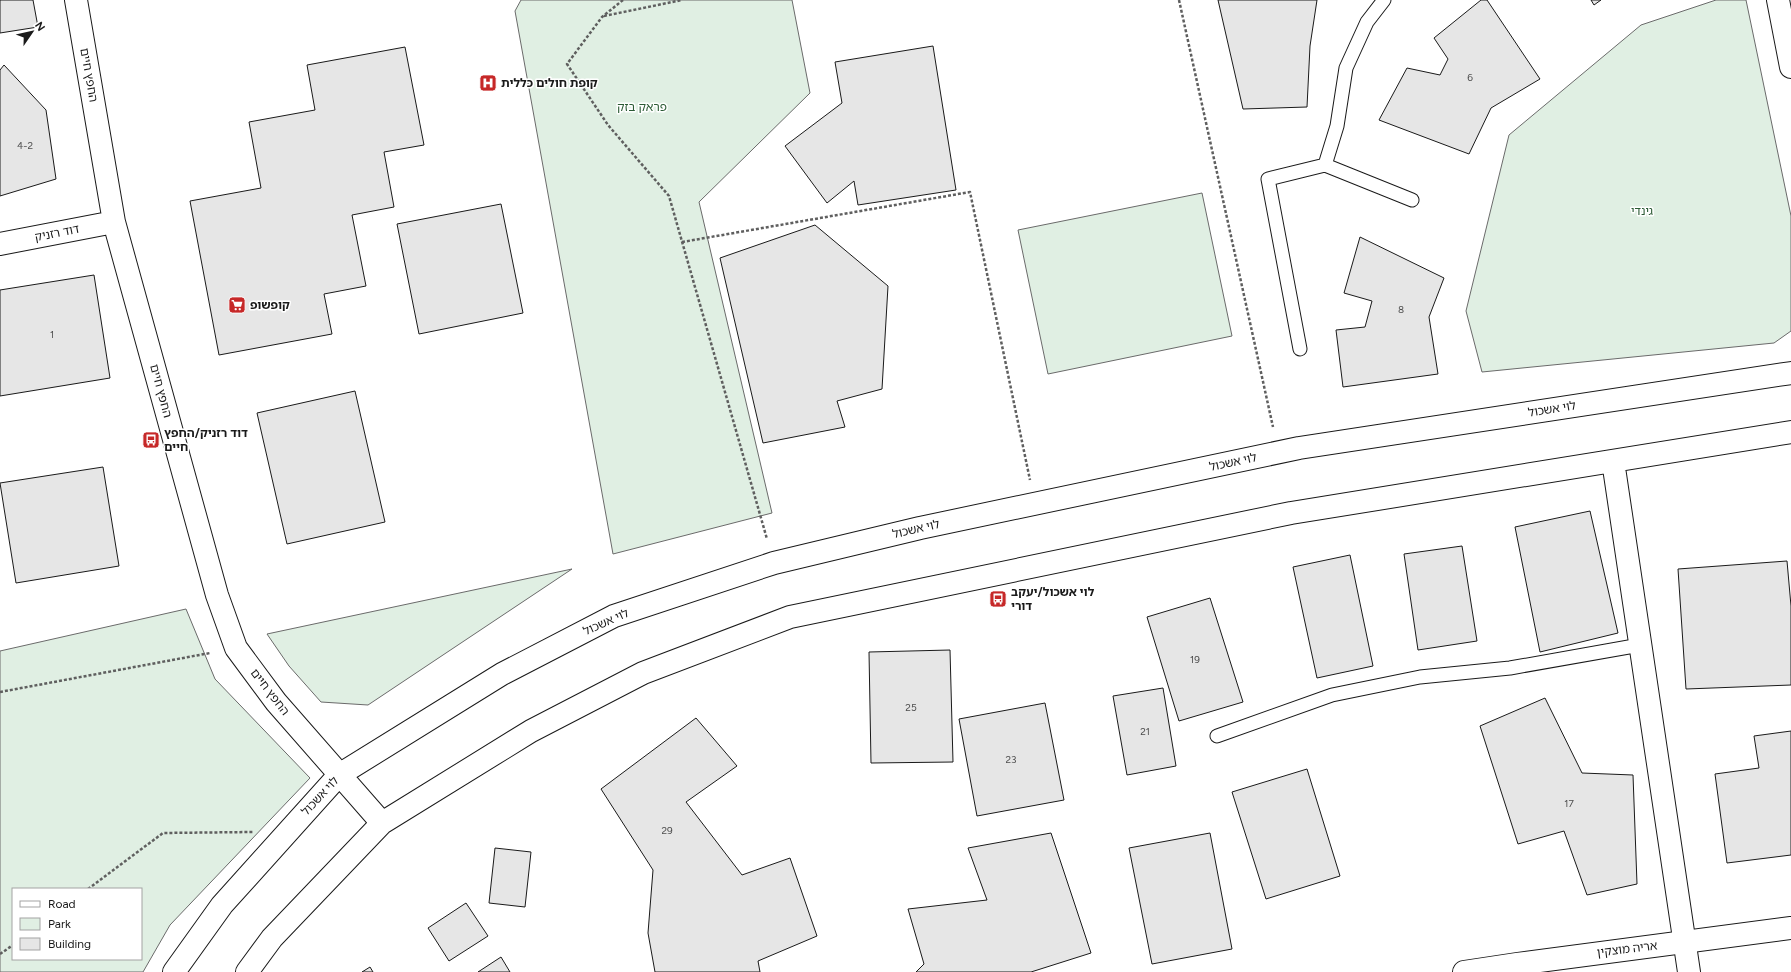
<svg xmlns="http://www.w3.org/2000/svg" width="1791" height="972" viewBox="0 0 1791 972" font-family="Figtree,'Noto Sans Hebrew',sans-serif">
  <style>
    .green { fill: #e0efe3; stroke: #6a6a6a; fill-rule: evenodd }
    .building { fill: #e6e6e6; stroke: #1a1a1a }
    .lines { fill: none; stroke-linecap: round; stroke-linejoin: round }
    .service-casing { stroke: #1a1a1a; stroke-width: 15 }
    .minor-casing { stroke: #1a1a1a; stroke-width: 24 }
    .tertiary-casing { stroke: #1a1a1a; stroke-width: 24 }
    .path { stroke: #5f5f5f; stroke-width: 2.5; stroke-dasharray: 3 2; stroke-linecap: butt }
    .service { stroke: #fff; stroke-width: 13 }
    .minor { stroke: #fff; stroke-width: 22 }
    .tertiary { stroke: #fff; stroke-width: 22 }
    .labels { text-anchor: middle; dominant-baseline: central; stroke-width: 3; stroke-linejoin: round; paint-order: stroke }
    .number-label { font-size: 10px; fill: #4d4d4d }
    .street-label { font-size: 12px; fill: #1a1a1a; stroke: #fff }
    .poi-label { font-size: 12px; font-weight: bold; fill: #1a1a1a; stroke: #fff; text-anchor: start }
    .park-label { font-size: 12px; fill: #2b5a34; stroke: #fff }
  </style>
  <rect width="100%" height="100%" fill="#fff"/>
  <path class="green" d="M521,0H792L810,93L699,202L772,513L613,554L515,11Z
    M1716,0H1746L1791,216V331L1774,343L1482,372L1466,311L1509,135L1641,25Z
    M1202,193L1232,336L1048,374L1018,230Z
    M572,569L368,705L321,702L289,666L267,634Z
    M186,609L215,679L310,778L170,925L143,972H0V651ZM13,889H141V959H13Z"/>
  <path class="building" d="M0,0H33L38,27L0,33Z
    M1218,0H1317L1310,46L1307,107L1243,109Z
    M1481,0H1487L1540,79L1491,108L1469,154L1379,120L1407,68L1440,75L1448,59L1434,38Z
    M1591,0H1601L1594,5Z
    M933,46L956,190L858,205L854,181L827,203L785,146L842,103L835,62Z
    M405,47L424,145L384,152L394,207L352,215L366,286L324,294L332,334L219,355L190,201L261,188L249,122L315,110L307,65Z
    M4,65L46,110L56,179L0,196V70Z
    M501,204L523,313L419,334L397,224Z
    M815,225L888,286L882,389L837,401L845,427L763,443L720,258Z
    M1360,237L1444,278L1429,317L1438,374L1343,387L1336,330L1365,327L1372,301L1344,293Z
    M94,275L110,378L0,396V290Z
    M355,391L385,522L287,544L257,413Z
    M103,467L119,566L16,583L0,483Z
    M1590,511L1618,633L1540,652L1515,527Z
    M1462,546L1477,641L1418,650L1404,554Z
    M1350,555L1373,666L1317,678L1293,567Z
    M1787,561L1791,606V685L1686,689L1678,569Z
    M1210,598L1243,702L1179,721L1147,617Z
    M950,650L953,762L871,763L869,652Z
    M1163,688L1176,766L1127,775L1113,696Z
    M1545,698L1582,773L1633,775L1637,884L1587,895L1564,831L1518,844L1480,726Z
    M1045,703L1064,800L977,816L959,719Z
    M696,718L737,766L686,802L742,875L790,858L817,936L758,961L760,972H655L648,933L653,870L601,789Z
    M1791,731V855L1727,863L1715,774L1759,768L1754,736Z
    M1307,769L1340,876L1266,899L1232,792Z
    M1051,833L1091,953L1031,972H916L924,964L908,909L987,900L968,848Z
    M1210,833L1232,949L1152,964L1129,848Z
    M495,848L531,852L525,907L489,903Z
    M466,903L488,936L449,961L428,928Z
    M501,957L510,972H478Z
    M370,967L373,972H362Z"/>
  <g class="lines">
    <g class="service-casing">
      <path id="service" d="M1325,165L1337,126L1346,68L1367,22L1384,0
        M1300,349L1268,179L1325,165L1412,200
        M1217,736L1332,695L1420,677L1510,668L1640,645"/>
    </g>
    <g class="minor-casing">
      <path id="minor" d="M76,0L114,222L217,595L236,648L276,702L382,823
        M1778,0L1791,67
        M0,244L114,222
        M1613,461L1689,972
        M174,972L222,905L339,775L502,674L614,616L774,563L920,528L1299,448L1791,373
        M247,972L272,938L382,823L531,731L643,673L790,617L1291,513L1791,432"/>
    </g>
    <g class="tertiary-casing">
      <path id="tertiary" d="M1464,972L1517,964L1791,928"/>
    </g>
    <path class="path" d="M623,0L602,17L567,64L608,125L669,196L767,539
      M1179,0L1273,427
      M604,16L682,0
      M682,242L970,192L1030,480
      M0,692L210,653
      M88,889L163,833L253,832
      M0,954L13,945"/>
    <use href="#service" class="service"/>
    <use href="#minor" class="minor"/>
    <use href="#tertiary" class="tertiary"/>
  </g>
  <defs>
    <g id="hospital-square" transform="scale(0.9)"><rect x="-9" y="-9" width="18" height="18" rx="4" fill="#c62828" stroke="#fff"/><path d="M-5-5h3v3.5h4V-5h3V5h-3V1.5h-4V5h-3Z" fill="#fff"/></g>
    <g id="supermarket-square" transform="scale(0.9)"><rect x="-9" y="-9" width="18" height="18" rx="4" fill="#c62828" stroke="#fff"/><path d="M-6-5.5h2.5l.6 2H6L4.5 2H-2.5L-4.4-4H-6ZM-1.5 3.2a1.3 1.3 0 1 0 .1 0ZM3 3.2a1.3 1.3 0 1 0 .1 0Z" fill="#fff"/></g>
    <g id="bus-square" transform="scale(0.9)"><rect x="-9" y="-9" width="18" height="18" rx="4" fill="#c62828" stroke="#fff"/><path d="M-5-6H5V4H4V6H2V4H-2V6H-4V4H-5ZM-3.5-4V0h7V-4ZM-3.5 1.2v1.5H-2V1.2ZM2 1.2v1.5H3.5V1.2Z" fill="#fff"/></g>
  </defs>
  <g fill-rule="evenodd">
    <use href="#hospital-square" x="488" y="83"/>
    <use href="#supermarket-square" x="237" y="305"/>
    <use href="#bus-square" x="151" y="440"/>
    <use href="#bus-square" x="998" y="599"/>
  </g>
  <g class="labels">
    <g class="number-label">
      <text x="1470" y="77">6</text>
      <text x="25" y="145">4-2</text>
      <text x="1401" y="309">8</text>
      <text x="52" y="334">1</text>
      <text x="1195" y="659">19</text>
      <text x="911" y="707">25</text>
      <text x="1145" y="731">21</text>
      <text x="1011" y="759">23</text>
      <text x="1569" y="803">17</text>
      <text x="667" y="830">29</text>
    </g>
    <g class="street-label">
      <text transform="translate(89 75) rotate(80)">החפץ חיים</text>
      <text transform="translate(57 233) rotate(-11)">דוד רזניק</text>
      <text transform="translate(161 391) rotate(75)">החפץ חיים</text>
      <text transform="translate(1552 409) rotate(-9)">לוי אשכול</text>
      <text transform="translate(1233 462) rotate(-12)">לוי אשכול</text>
      <text transform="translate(916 529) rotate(-13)">לוי אשכול</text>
      <text transform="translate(606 622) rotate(-24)">לוי אשכול</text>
      <text transform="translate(270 692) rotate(52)">החפץ חיים</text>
      <text transform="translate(320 796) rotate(-47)">לוי אשכול</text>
      <text transform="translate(1627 949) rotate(-7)">אריה מוצקין</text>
    </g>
    <g class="poi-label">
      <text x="501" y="83">קופת חולים כללית</text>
      <text x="250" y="305">קופשופ</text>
      <text x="164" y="433">דוד רזניק/החפץ<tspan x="164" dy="14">חיים</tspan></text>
      <text x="1011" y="592">לוי אשכול/יעקב<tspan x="1011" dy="14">דורי</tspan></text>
    </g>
    <g class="park-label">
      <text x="642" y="107">פראק בזק</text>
      <text x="1642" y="211">גינדי</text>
    </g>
  </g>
  <rect x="12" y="888" width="130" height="72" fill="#ffffff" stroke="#a3a3a3"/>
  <rect x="20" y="901" width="20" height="6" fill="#ffffff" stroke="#a3a3a3"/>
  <text x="48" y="908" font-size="12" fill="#1a1a1a">Road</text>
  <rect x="20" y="918" width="20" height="12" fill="#e0efe3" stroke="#a3a3a3"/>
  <text x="48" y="928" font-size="12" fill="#1a1a1a">Park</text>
  <rect x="20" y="938" width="20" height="12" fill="#e6e6e6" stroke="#a3a3a3"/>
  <text x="48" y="948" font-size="12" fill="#1a1a1a">Building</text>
  <g transform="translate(32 32) rotate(56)" stroke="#ffffff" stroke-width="3" paint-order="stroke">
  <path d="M0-3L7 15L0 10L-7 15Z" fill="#1a1a1a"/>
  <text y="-6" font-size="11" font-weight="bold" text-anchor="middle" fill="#1a1a1a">N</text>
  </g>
</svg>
